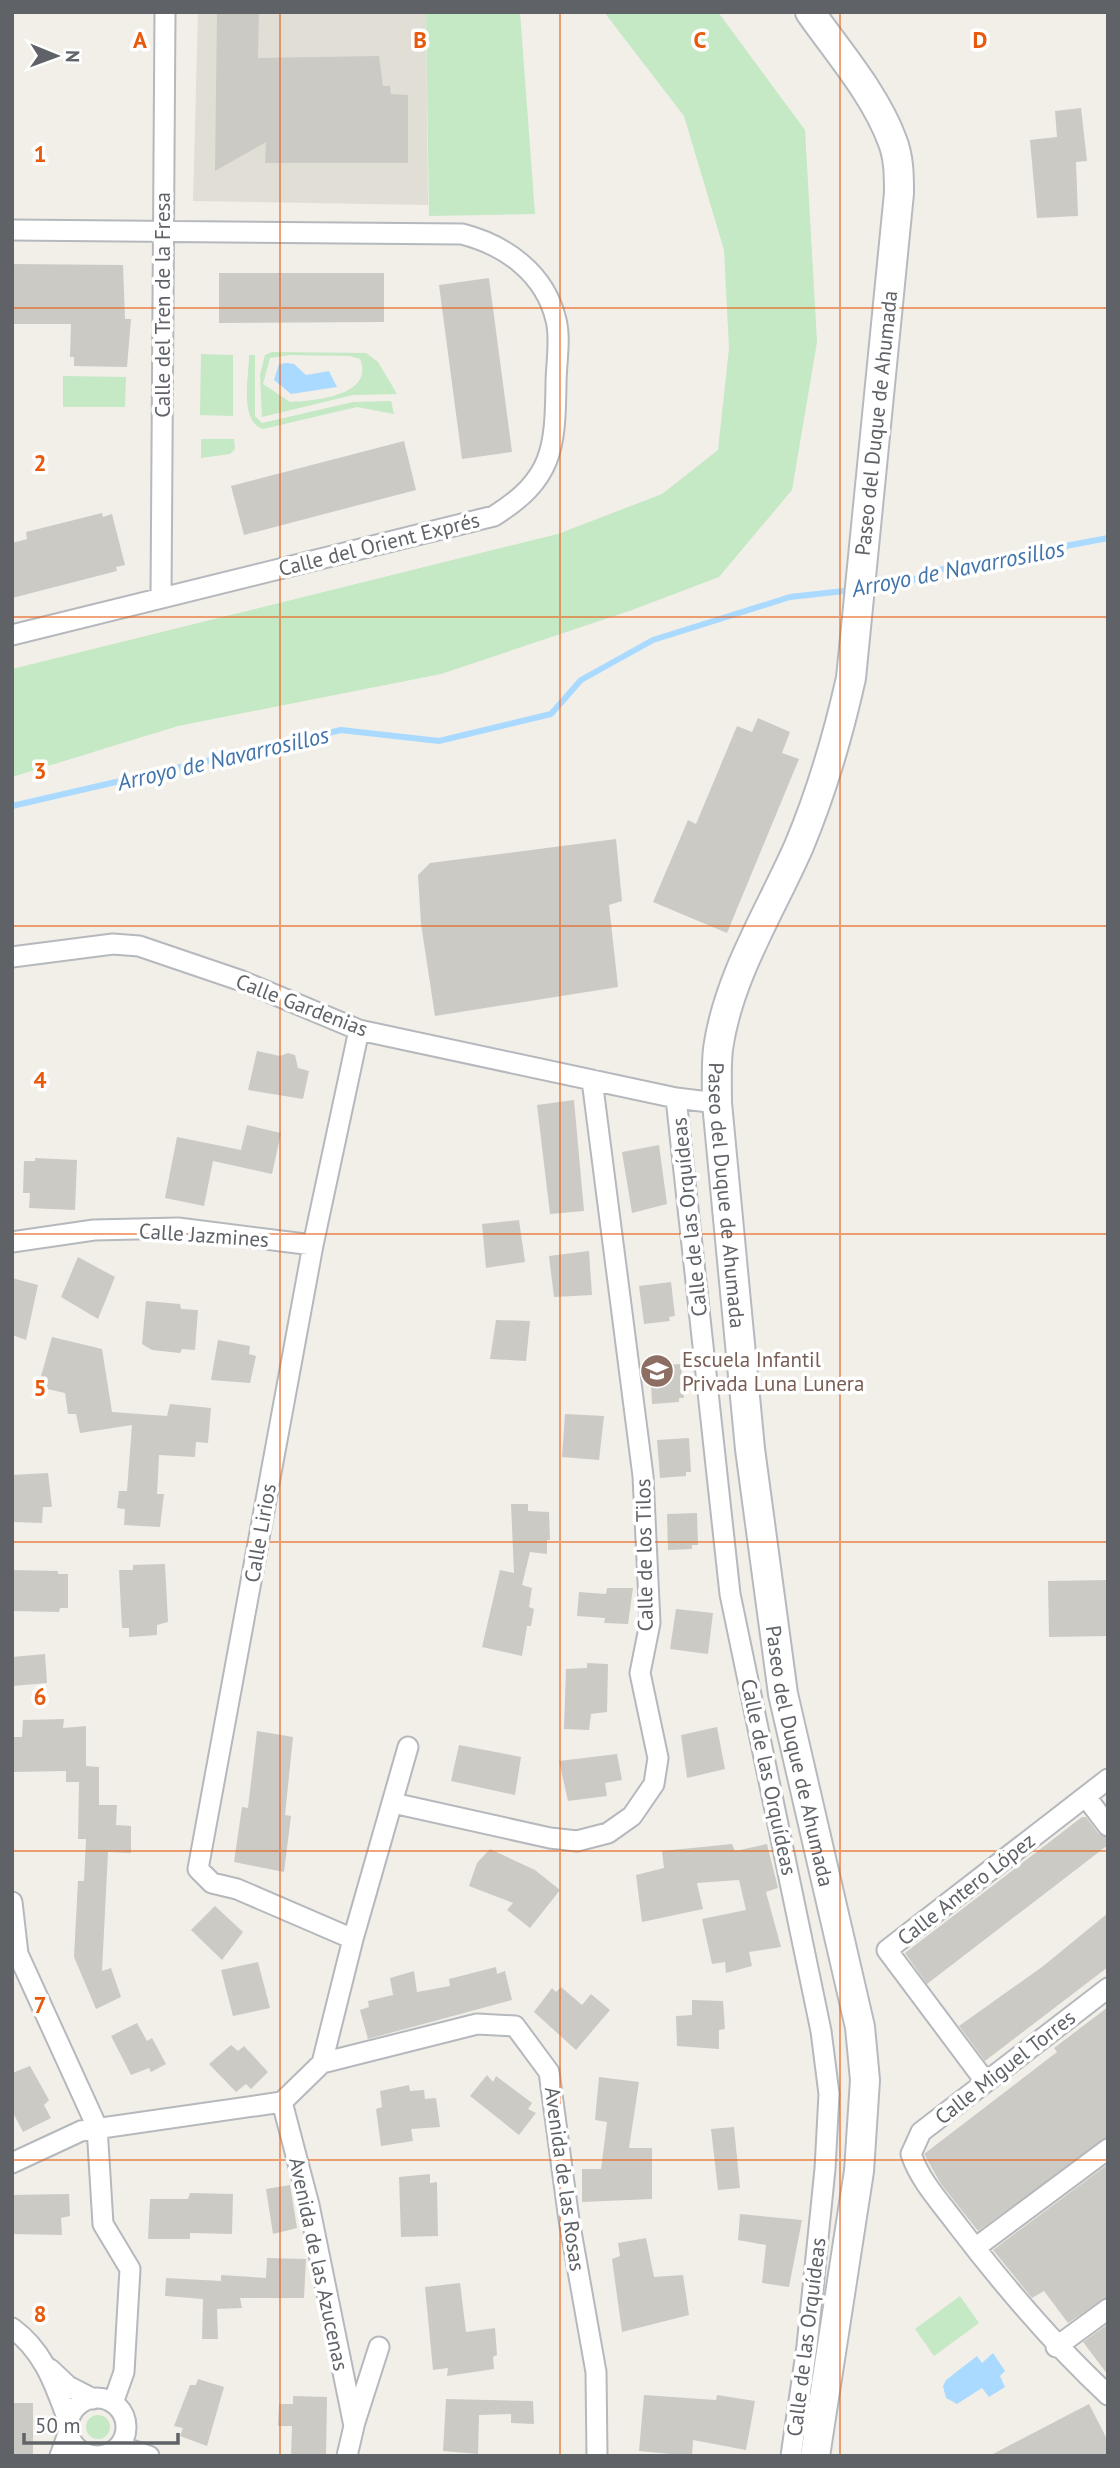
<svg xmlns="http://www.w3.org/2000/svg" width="1120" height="2468" viewBox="0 0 1120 2468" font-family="'PT Sans',sans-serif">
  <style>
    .education { fill: #e1ded6 }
    .green { fill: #c5e8c5; fill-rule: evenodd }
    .water { fill: #aadaff }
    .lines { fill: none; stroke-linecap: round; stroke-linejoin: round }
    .stream { stroke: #aadaff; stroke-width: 6 }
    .building { fill: #cccac5 }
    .street-casing { stroke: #b5b8bc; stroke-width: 23 }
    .secondary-casing { stroke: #b6babf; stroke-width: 32 }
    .street { stroke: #fff; stroke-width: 19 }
    .secondary { stroke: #fff; stroke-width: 28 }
    .grid { fill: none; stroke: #e8590c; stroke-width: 2; stroke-opacity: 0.55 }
    .labels { text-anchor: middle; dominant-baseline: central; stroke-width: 7; stroke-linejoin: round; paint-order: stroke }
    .street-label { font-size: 21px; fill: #5f6368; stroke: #fff }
    .education-label { font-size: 21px; fill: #785e54; stroke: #fff; text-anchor: start }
    .water-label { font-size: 23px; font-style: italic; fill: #4174aa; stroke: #fff }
    .grid-label { font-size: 23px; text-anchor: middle; font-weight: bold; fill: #e8590c; stroke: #fff; stroke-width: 7; stroke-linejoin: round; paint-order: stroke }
  </style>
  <rect width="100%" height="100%" fill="#f1efe8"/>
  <path class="education" d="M198,12H426L428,205L193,201Z"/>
  <path class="green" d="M426,12H520L535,214L429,216Z
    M604,12H718L805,130L817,342L792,490L719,577L632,610L441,674L178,726L12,777V669L558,534L662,494L718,450L729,348L724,250L684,116Z
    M272,352L366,353L378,362L397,394L353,395L262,417L260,375L265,355ZM290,355L350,356L360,359C375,396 314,401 290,402L263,384L270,358Z
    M201,354L233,355V416L200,415Z
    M249,355H255V416L262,423L353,402L391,401L394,414L357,407L263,429C239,421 249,377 249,355Z
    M63,376L126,377L125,407H63Z
    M201,439H234L235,449L230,454L201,458Z
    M960,2296L979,2323L934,2356L915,2329Z
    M86 2427a12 12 0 1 1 24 0a12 12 0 1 1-24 0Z"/>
  <path class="water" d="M287,363L294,364L306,375L329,371L337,387L291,394L274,380L279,364Z
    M993,2353L1005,2371L1000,2376L1005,2387L989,2397L982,2388L957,2404L946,2398L943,2386L946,2380L977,2356L982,2363Z"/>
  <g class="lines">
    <path class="stream" d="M867,588L904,584L933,571L1108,538
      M12,806L341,730L439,741L551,714L581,680L653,640L790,597L853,590"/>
  </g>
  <path class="building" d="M259,12L258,58L379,56L383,86H390L391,94L408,95V163H265L266,142L215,171L217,13Z
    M1081,108L1087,161L1076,162L1078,216L1037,218L1030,140L1057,137L1055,111Z
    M12,264L123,265L125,319H131L127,367L74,366V357H70L71,324H12Z
    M219,273H384V322L219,323Z
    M489,278L512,452L462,459L439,285Z
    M404,441L416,490L244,535L231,486Z
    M102,513L103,517L112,514L125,565L116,567L117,571L12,598V543L27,539L26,532Z
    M758,718L790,732L782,753L799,759L727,933L653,902L688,820L696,824L737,726L752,732Z
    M616,839L622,901L609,905L618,987L435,1016L421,924L418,875L430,863Z
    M257,1051L280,1056L288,1053L295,1055L298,1068L309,1071L303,1099L248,1090Z
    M574,1100L584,1211L550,1214L537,1105Z
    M247,1125L281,1133L272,1174L213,1161L204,1206L165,1198L177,1137L241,1150Z
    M659,1145L667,1204L632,1213L622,1152Z
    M35,1158L77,1160L75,1210L29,1208L30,1193H23L24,1161H35Z
    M519,1220L525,1262L486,1268L482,1224Z
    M589,1251L592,1295L554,1297L549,1256Z
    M78,1257L115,1277L98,1319L61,1297Z
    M12,1278L38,1285L26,1340L12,1335Z
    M671,1282L675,1316L669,1317L670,1321L644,1324L639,1286Z
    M146,1301L180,1304L181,1309L198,1310L195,1350L182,1349L180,1353L152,1350L142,1344Z
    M496,1320L530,1321L526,1361L490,1359Z
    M52,1337L102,1349L112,1412L167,1416L170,1404L211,1408L208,1443L196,1442L195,1457L159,1455L157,1494H164L160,1527L124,1525L125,1509L117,1508L119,1491H127L132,1425L80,1433L76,1414H68L65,1393L38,1387Z
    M218,1340L250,1346L249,1354L256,1356L250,1383L211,1380Z
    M681,1364L684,1398H679V1402L652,1404L650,1366Z
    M565,1414L604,1416L599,1460L562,1457Z
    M689,1438L691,1472H686V1476L660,1478L657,1440Z
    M48,1473L52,1507H43L42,1523L12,1522V1475Z
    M511,1504H528V1511L549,1512L550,1540H547V1554L530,1552L522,1585L532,1588L529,1607L534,1609L531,1626H527L522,1656L482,1647L500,1570L514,1573Z
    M697,1513L698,1545H692V1549L668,1550L667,1514Z
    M165,1564L168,1622L157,1625V1635L129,1637V1628H122L119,1570H133V1565Z
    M12,1570L58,1571V1574H68V1608H60L59,1612L12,1611Z
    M1108,1580V1636L1049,1637L1048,1581Z
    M607,1588H633L628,1624L604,1623L605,1618L577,1616L579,1592L606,1594Z
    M676,1609L713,1613L708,1654L670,1649Z
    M45,1654L47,1683L12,1686V1657Z
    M587,1663L608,1664L607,1712L591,1714L589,1730L564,1729L566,1669L587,1668Z
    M64,1719L63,1728L86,1726V1766L99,1767V1805H117L116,1825L131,1826V1853L108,1852L102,1971L111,1968L121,1997L96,2009L74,1957L78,1881H84L86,1839H78L79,1782H66V1771L12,1772V1737H22L23,1720Z
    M717,1727L725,1769L687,1778L681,1735Z
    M257,1731L293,1737L285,1815L291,1816L284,1872L234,1862L242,1807L248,1808Z
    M459,1745L521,1757L515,1795L451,1781Z
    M617,1754L622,1780L605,1783L607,1796L568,1801L559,1761Z
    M1082,1817H1086L1099,1834L1108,1838V1845L927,1984L905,1953Z
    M732,1844L735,1851L767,1844L778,1888L766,1892L781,1947L749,1952L752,1966L726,1973L725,1962L712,1964L702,1919L746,1910L739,1880L697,1883L703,1909L642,1922L636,1875L664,1868L662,1851Z
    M490,1849L535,1870L560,1890L530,1928L507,1910L513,1903L469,1886L477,1863Z
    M215,1906L243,1932L222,1960L191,1930Z
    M1108,1913V1967L985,2061L959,2026L1042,1967Z
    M258,1962L270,2008L233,2016L221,1970Z
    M496,1967L497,1974L505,1971L512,2000L368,2039L360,2010L369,2007L368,2001L393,1995L390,1978L414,1971L417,1992L450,1986L449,1979Z
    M561,1987L582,2005L591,1994L610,2010L576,2050L534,2012L552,1988L556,1992Z
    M692,2000L723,2001L725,2029L719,2030V2049L677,2046L676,2016L692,2015Z
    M1108,2007V2137L978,2231L941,2184L924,2154L1057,2052L1054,2048Z
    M137,2023L147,2041L152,2038L166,2064L151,2072L149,2068L131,2075L111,2036Z
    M231,2045L238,2051L244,2046L268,2072L251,2089L246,2084L236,2092L209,2064Z
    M30,2066L49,2100L44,2105L51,2118L23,2132L12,2111V2073Z
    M487,2075L493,2082L496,2076L532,2103L528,2109L536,2113L519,2135L470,2096Z
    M599,2077L639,2082L629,2148H652V2199L582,2202V2169H601L607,2122L595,2120Z
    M409,2085L410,2091L424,2090L425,2099L436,2098L440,2127L411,2129L413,2141L381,2146L376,2109L382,2107L380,2091Z
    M734,2127L740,2188L718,2190L711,2129Z
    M1108,2164V2297L1068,2323L1044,2291L1032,2298L993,2250Z
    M430,2174V2183L437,2182L438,2236L401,2237L399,2177Z
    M290,2185L297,2228L273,2234L266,2189Z
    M190,2193L233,2194L232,2234L190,2233V2239H148L150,2199H188Z
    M69,2194L70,2216L61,2218L62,2235L12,2234V2195Z
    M740,2214L802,2220L789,2287L762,2283L766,2245L738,2240Z
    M646,2238L654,2277L683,2275L689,2315L622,2332L612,2259L620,2256L618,2243Z
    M267,2258L306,2259L304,2298H240L242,2308L217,2309L218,2339H202L203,2299L165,2296L166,2278L221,2281V2275L266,2278Z
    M460,2283L466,2332L495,2328L497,2355L493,2357L494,2369L447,2376L448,2368L433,2370L425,2287Z
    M1108,2324V2375L1083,2342Z
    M198,2379L224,2387L207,2446L180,2436L183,2428L174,2426L190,2385H196Z
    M644,2395L716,2400L717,2395L755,2401L746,2450L693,2440L692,2456L639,2451Z
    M293,2396L327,2397L326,2456H291L292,2426H278L279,2404H293Z
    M446,2399L533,2401L534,2424L511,2423V2414L479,2415L478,2454L443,2451Z
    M12,2403H33V2455H12Z
    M1089,2404L1108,2441V2456H989Z"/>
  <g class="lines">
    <g class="street-casing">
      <path id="street" d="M12,230L462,234C505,245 545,273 556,320C561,339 556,364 556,384C555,449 553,479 494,516L12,635
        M161,598L165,12
        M12,957L113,944L139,946L242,981L359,1030L676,1098L717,1103
        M676,1098L730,1594L821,2031L829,2094L825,2169L807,2346L791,2456
        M12,1242L94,1230L178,1228L313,1245
        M1086,1797L1108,1826
        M393,1803L550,1838L577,1841L608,1833L632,1816L654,1784L658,1758L640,1673L650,1623L643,1476L592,1080
        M12,1902L18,1954L97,2127L103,2224L130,2269L124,2372L113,2403
        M353,1939L237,1889L212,1883L198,1869L313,1245L359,1030
        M1108,1988L921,2132L911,2154C920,2181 941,2203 958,2226C1004,2286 1052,2343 1108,2395
        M322,2063L353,1939L408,1747
        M985,2081L887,1950L1108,1779
        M282,2102L309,2205L354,2426L347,2456
        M12,2163L81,2131L282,2102L322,2063L477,2024L515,2026L549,2072L569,2220L596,2372L597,2456
        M975,2248L1108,2149
        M12,2328C45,2352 55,2386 69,2423
        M1056,2347L1108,2309
        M50,2369L68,2386L93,2399
        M68 2427a29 29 0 1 1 58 0a29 29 0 1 1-58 0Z
        M354,2425L379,2347
        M119,2446L149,2456
        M60,2456L69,2431"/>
    </g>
    <g class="secondary-casing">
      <g id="secondary">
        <path id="s1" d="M810,12C838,52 875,94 892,140C899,157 899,176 899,193L851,678C838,736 822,791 799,846C770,912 728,977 718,1049C716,1066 717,1085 717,1103L750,1449L783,1694L860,2027L865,2080L859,2171L815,2456"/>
      </g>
    </g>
    <use href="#street" class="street"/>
    <use href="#secondary" class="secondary"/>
  </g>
  <path class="grid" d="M280,12V2456M560,12V2456M840,12V2456M12,308H1108M12,617H1108M12,926H1108M12,1234H1108M12,1542H1108M12,1851H1108M12,2160H1108"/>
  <defs>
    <g id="school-disc" transform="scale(1.75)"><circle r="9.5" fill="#8d6e63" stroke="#fff"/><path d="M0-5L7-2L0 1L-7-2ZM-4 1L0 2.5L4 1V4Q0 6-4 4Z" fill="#fff"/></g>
  </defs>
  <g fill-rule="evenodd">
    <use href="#school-disc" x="657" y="1371"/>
  </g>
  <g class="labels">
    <g class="street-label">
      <text transform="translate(162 305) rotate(-90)">Calle del Tren de la Fresa</text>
      <text transform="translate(876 423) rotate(-84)">Paseo del Duque de Ahumada</text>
      <text transform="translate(379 544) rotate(-14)">Calle del Orient Exprés</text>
      <text transform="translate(302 1005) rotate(21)">Calle Gardenias</text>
      <text stroke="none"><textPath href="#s1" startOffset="1236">Paseo del Duque de Ahumada</textPath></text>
      <text transform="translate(689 1217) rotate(-96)">Calle de las Orquídeas</text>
      <text transform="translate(204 1235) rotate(4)">Calle Jazmines</text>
      <text transform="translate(260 1533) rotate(-80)">Calle Lirios</text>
      <text transform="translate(644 1555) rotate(-91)">Calle de los Tilos</text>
      <text stroke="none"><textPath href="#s1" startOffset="1802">Paseo del Duque de Ahumada</textPath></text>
      <text transform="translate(769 1777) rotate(78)">Calle de las Orquídeas</text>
      <text transform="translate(966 1889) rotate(-38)">Calle Antero López</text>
      <text transform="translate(1005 2067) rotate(-38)">Calle Miguel Torres</text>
      <text transform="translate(565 2179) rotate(82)">Avenida de las Rosas</text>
      <text transform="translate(319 2264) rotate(78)">Avenida de las Azucenas</text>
      <text transform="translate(806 2337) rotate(-83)">Calle de las Orquídeas</text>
    </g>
    <g class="education-label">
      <text x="682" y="1359">Escuela Infantil<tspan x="682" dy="24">Privada Luna Lunera</tspan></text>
    </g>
    <g class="water-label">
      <text transform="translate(958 568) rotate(-11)">Arroyo de Navarrosillos</text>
      <text transform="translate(223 758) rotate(-13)">Arroyo de Navarrosillos</text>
    </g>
  </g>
  <g class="grid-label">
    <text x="140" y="48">A</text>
    <text x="420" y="48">B</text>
    <text x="700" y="48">C</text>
    <text x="980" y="48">D</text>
    <text x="40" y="162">1</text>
    <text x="40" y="471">2</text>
    <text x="40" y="779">3</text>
    <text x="40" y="1088">4</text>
    <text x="40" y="1396">5</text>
    <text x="40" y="1705">6</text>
    <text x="40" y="2013">7</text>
    <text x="40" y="2322">8</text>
  </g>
  <rect width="1120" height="2468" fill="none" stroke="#5f6368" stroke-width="28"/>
  <g transform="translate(56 56) rotate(91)" stroke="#ffffff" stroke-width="5" paint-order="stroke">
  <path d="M0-5L12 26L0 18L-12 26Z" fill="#5f6368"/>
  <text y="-10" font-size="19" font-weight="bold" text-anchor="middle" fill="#5f6368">N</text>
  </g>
  <path d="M24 2433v10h154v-10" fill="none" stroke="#5f6368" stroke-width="3.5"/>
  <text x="35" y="2433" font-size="21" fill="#5f6368" stroke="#ffffff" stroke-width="5" paint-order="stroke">50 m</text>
</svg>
